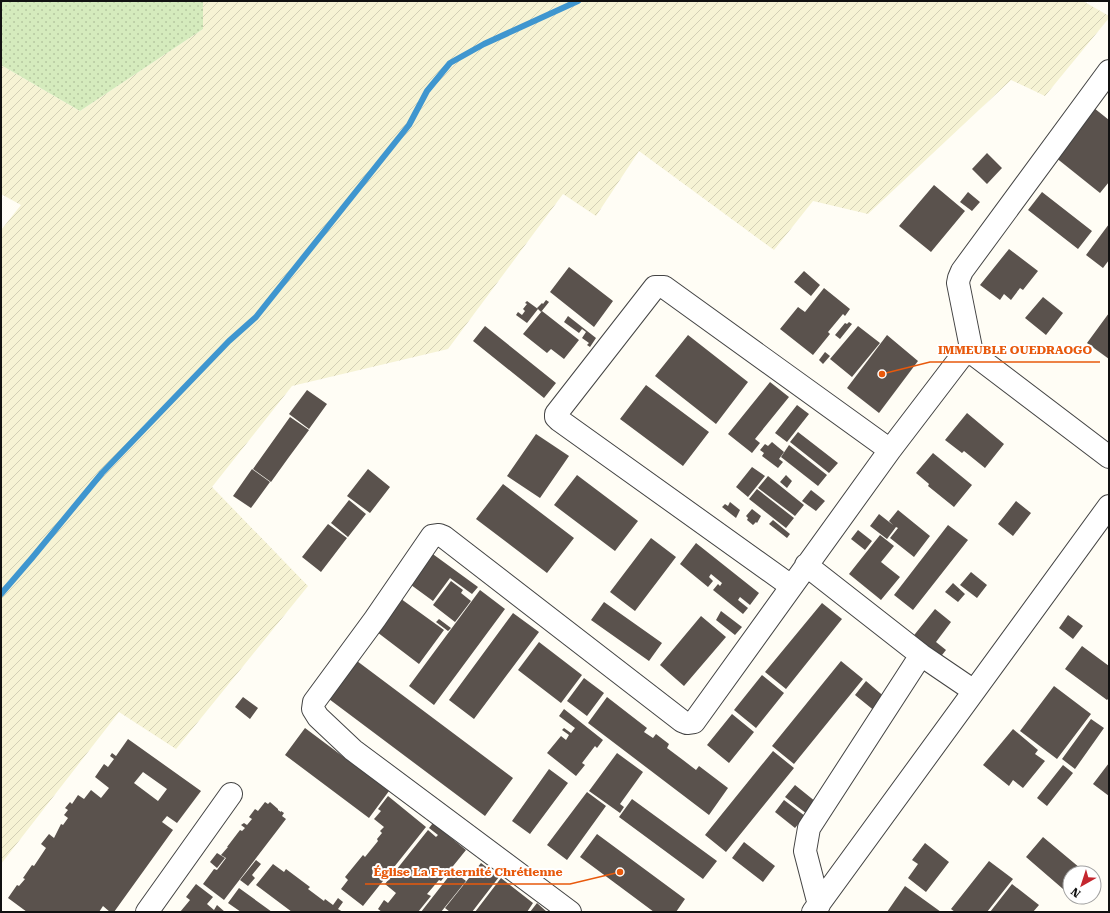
<svg xmlns="http://www.w3.org/2000/svg" width="1110" height="913" viewBox="0 0 1110 913" font-family="'Roboto Serif',serif">
  <style>
    .farmland { fill: url(#farmland-furrows) }
    .grass { fill: url(#grass-dots) }
    .lines { fill: none; stroke-linecap: round; stroke-linejoin: round }
    .stream { stroke: #3f96cf; stroke-width: 6 }
    .building { fill: #5a524d; fill-rule: evenodd }
    .street-casing { stroke: #444; stroke-width: 24 }
    .street { stroke: #fff; stroke-width: 22 }
    .leader { fill: none; stroke: #e8590c; stroke-width: 1.5 }
    .callout-dot { fill: #e8590c; stroke: #fff; stroke-width: 1.5 }
    .callout-label { font-size: 12px; text-anchor: middle; font-weight: bold; fill: #e8590c; stroke: #fff; stroke-width: 4; stroke-linejoin: round; paint-order: stroke }
  </style>
  <defs>
    <pattern id="farmland-furrows" width="10" height="10" patternUnits="userSpaceOnUse"><rect width="10" height="10" fill="#f6f3d4"/><path d="M-1 1l2-2M0 10L10 0M9 11l2-2" fill="none" stroke="#d2cfb5"/></pattern>
    <pattern id="grass-dots" width="8" height="8" patternUnits="userSpaceOnUse"><rect width="8" height="8" fill="#d5ebbd"/><path d="M2 2h.1M6 6h.1" fill="none" stroke="#b6c8a1" stroke-width="1.8" stroke-linecap="round"/></pattern>
  </defs>
  <rect width="100%" height="100%" fill="#fffdf5"/>
  <path class="farmland" d="M203,1H1083L1109,16V18L1045,96L1011,80L868,214L813,201L774,250L639,151L596,216L563,194L448,349L292,386L212,487L308,586L176,749L119,712L1,864V230L21,205L1,194V65L80,111L203,29Z"/>
  <path class="grass" d="M1,1H203V29L80,111L1,65Z"/>
  <g class="lines">
    <path class="stream" d="M1,594L32,558L102,473L229,341L256,317L409,125L427,91L450,63L484,44L578,1"/>
  </g>
  <path class="building" d="M1094,108L1109,120V182L1100,193L1055,157Z
    M987,153L1002,168L987,184L972,169Z
    M934,185L965,211L931,252L899,226Z
    M968,192L980,202L972,211L960,202Z
    M1042,192L1092,231L1078,249L1028,210Z
    M1109,224V260L1103,268L1086,255Z
    M1009,249L1038,271L1023,290L1020,288L1011,300L1004,294L1000,300L980,285Z
    M569,267L613,301L594,327L550,292Z
    M804,271L820,285L811,296L794,282Z
    M824,288L850,309L845,316L843,314L828,332L830,334L813,355L780,329L798,307L805,312Z
    M1043,297L1063,313L1046,335L1025,318Z
    M546,300L549,302L541,312L537,308L542,303L543,304Z
    M527,301L538,309L527,323L516,315L518,312L522,315L525,311L523,309L527,304L525,303Z
    M542,311L579,340L564,359L551,349L547,353L523,334Z
    M1109,313V359L1087,343Z
    M568,316L596,338L590,347L587,345L589,343L582,338L586,332L582,329L579,333L564,322Z
    M849,322L852,324L840,339L835,335L845,323L847,324Z
    M485,326L556,383L544,398L473,341Z
    M858,326L880,343L852,377L830,359Z
    M688,335L748,382L716,424L655,376Z
    M887,335L918,361L879,413L847,388Z
    M825,352L830,356L823,364L819,360Z
    M770,382L789,397L755,439L760,443L752,453L728,434Z
    M646,385L709,432L683,466L620,419Z
    M307,390L327,404L309,429L289,414Z
    M797,405L809,414L787,442L775,433Z
    M967,413L1004,444L985,468L964,451L962,453L945,440Z
    M290,417L309,430L289,457L281,452L289,457L271,482L253,469Z
    M798,432L838,463L829,473L790,442Z
    M536,434L569,456L540,498L507,476Z
    M772,442L784,452L779,459L783,462L778,468L762,456L764,453L760,450L765,444L768,446Z
    M789,445L827,475L818,486L781,457Z
    M933,453L972,485L954,507L928,486L929,484L916,473Z
    M752,467L765,476L748,497L736,487Z
    M252,469L270,482L251,508L233,496Z
    M368,469L390,487L370,513L347,496Z
    M577,475L638,521L615,551L554,505Z
    M786,475L792,481L787,488L780,482Z
    M768,476L804,505L795,516L758,488Z
    M503,484L574,538L547,573L476,519Z
    M757,489L794,518L786,528L749,499Z
    M811,490L825,501L816,511L802,501Z
    M349,500L366,514L348,537L331,523Z
    M1016,501L1031,513L1013,536L998,524Z
    M730,502L740,510L736,518L722,507L725,504L728,506Z
    M752,509L761,516L757,523L756,522L753,525L747,520L748,518L746,516Z
    M898,510L930,536L914,557L890,538L898,528L896,527L887,539L870,526L879,514L893,525L889,521Z
    M773,520L790,534L787,538L769,524Z
    M328,524L347,538L321,572L302,557Z
    M948,525L968,540L913,610L894,595Z
    M858,530L872,541L865,550L851,539Z
    M880,535L894,546L881,562L900,577L881,600L849,574Z
    M651,538L676,557L635,611L610,592Z
    M696,543L759,593L750,605L740,597L738,600L748,608L743,614L713,590L718,584L720,586L722,583L711,574L709,577L713,581L708,587L680,564Z
    M430,552L478,587L472,594L450,578L433,601L407,582Z
    M971,572L987,585L977,598L960,585Z
    M451,581L463,590L461,593L471,601L455,622L433,605Z
    M953,583L965,594L958,602L945,592Z
    M480,590L505,609L434,705L409,686Z
    M397,596L444,630L419,664L373,629Z
    M604,602L662,643L649,661L591,620Z
    M822,603L842,619L786,689L765,672Z
    M935,609L951,622L936,642L946,650L938,660L911,639Z
    M721,611L742,627L735,635L716,620Z
    M513,613L539,632L474,719L449,700Z
    M1068,615L1083,626L1073,639L1059,628Z
    M701,616L726,637L684,686L660,665Z
    M439,619L451,628L448,631L436,622Z
    M539,642L582,675L561,703L518,670Z
    M1082,646L1109,666V698L1107,700L1065,669Z
    M353,658L513,778L485,816L325,696Z
    M841,661L863,679L794,764L772,746Z
    M762,675L784,693L756,728L734,710Z
    M584,678L604,693L587,716L567,701Z
    M866,681L887,699L876,712L855,695Z
    M1054,686L1091,714L1057,759L1020,731Z
    M243,697L258,708L250,719L235,707Z
    M607,697L647,728L644,732L653,738L656,734L669,744L667,748L683,760L696,770L699,766L728,788L709,815L588,723Z
    M564,709L603,740L597,748L595,746L582,763L585,765L576,776L547,753L561,736L566,740L569,735L562,730L564,728L571,733L575,728L559,716Z
    M732,714L754,732L729,763L707,745Z
    M1091,719L1104,728L1075,769L1062,759Z
    M305,728L389,791L369,818L285,755Z
    M1013,729L1038,750L1035,754L1045,761L1023,788L1013,780L1009,786L983,765Z
    M128,739L201,791L177,823L167,816L162,822L173,830L114,912H110L103,906L99,912H27L8,898L17,885L19,886L25,879L23,878L32,865L34,866L46,848L41,844L49,834L54,838L61,824L63,825L68,818L64,815L68,810L65,808L70,802L72,804L78,795L84,799L91,790L101,798L109,788L95,777L104,764L108,767L114,759L110,756L112,753L116,756ZM143,772L167,789L158,801L134,783Z
    M773,751L794,768L726,852L705,835Z
    M617,753L643,772L620,804L624,807L620,813L589,791Z
    M1109,763V796L1093,784Z
    M1063,765L1073,773L1047,806L1037,798Z
    M549,769L568,783L530,834L512,821Z
    M795,785L816,802L807,814L785,797Z
    M587,792L606,806L567,860L547,845Z
    M388,796L426,827L363,906L341,889L348,880L345,877L363,855L365,857L378,841L377,839L382,833L380,831L384,827L374,819L381,811L378,809Z
    M632,799L717,861L703,879L619,817Z
    M784,800L805,816L795,828L775,812Z
    M265,802L268,804L270,802L278,809V810L281,812V811L284,813L282,816L286,819L224,900L203,884L214,869L217,870L226,858L221,855L228,847H227L240,830L242,831L245,828L241,825L244,823L247,825L252,819L249,817L255,809L258,811Z
    M433,823L466,850L441,881L439,880L427,894L431,896L418,912H382L378,909L384,900L388,903L396,893L385,884L428,830L436,837L438,835L429,828Z
    M597,834L685,899L676,912H654L580,857Z
    M1043,837L1086,873H1070V895L1026,857Z
    M744,842L775,866L763,882L732,858Z
    M925,843L949,862L926,892L908,878L918,864L912,860Z
    M217,853L225,858L217,868L210,862Z
    M256,860L261,864L252,875L255,878L248,886L240,880Z
    M989,861L1013,879L987,912H955L951,909Z
    M481,863L499,877L472,912H450L445,908Z
    M273,864L284,872L286,869L310,887L308,889L324,901L325,899L333,905L338,898L343,902L338,909L343,912H292L256,885Z
    M453,871L466,881L441,912H421Z
    M501,878L533,903L527,912H475Z
    M196,884L213,897L207,904L214,910L217,905L225,912H180L190,900L186,897Z
    M1012,884L1039,905L1033,912H990Z
    M905,886L941,912H887Z
    M239,888L272,912H241L228,903Z
    M537,903L547,912H530Z"/>
  <g class="lines">
    <g class="street-casing">
      <path id="street" d="M1109,71L962,271L959,278L958,283L972,353L1109,457
        M806,565L921,655L974,691
        M791,586L559,420L556,417V414L655,287H664L890,450
        M819,905L805,851L809,828L921,655
        M147,912L231,794
        M570,912L353,750L318,717L313,709L314,702L375,619L432,536L439,535L444,537L682,721L687,723L694,722L890,450L961,357L965,355L972,353
        M813,912L1109,506"/>
    </g>
    <use href="#street" class="street"/>
  </g>
  <path class="leader" d="M882 374L930 362H1100M620 872L570 884H365"/>
  <g class="callout-dot">
    <circle cx="882" cy="374" r="4"/>
    <circle cx="620" cy="872" r="4"/>
  </g>
  <g class="callout-label">
    <text x="1015" y="354">IMMEUBLE OUEDRAOGO</text>
    <text x="468" y="876">Église La Fraternité Chrétienne</text>
  </g>
  <rect width="1110" height="913" fill="none" stroke="#111111" stroke-width="4"/>
  <g transform="translate(1082 885) rotate(219)"><circle r="19" fill="#ffffff" stroke="#a0a0a0"/>
  <path d="M0-3L7 15L0 10L-7 15Z" fill="#c4262e"/>
  <text y="-6" font-size="11" font-weight="bold" text-anchor="middle" fill="#111111">N</text>
  </g>
</svg>
